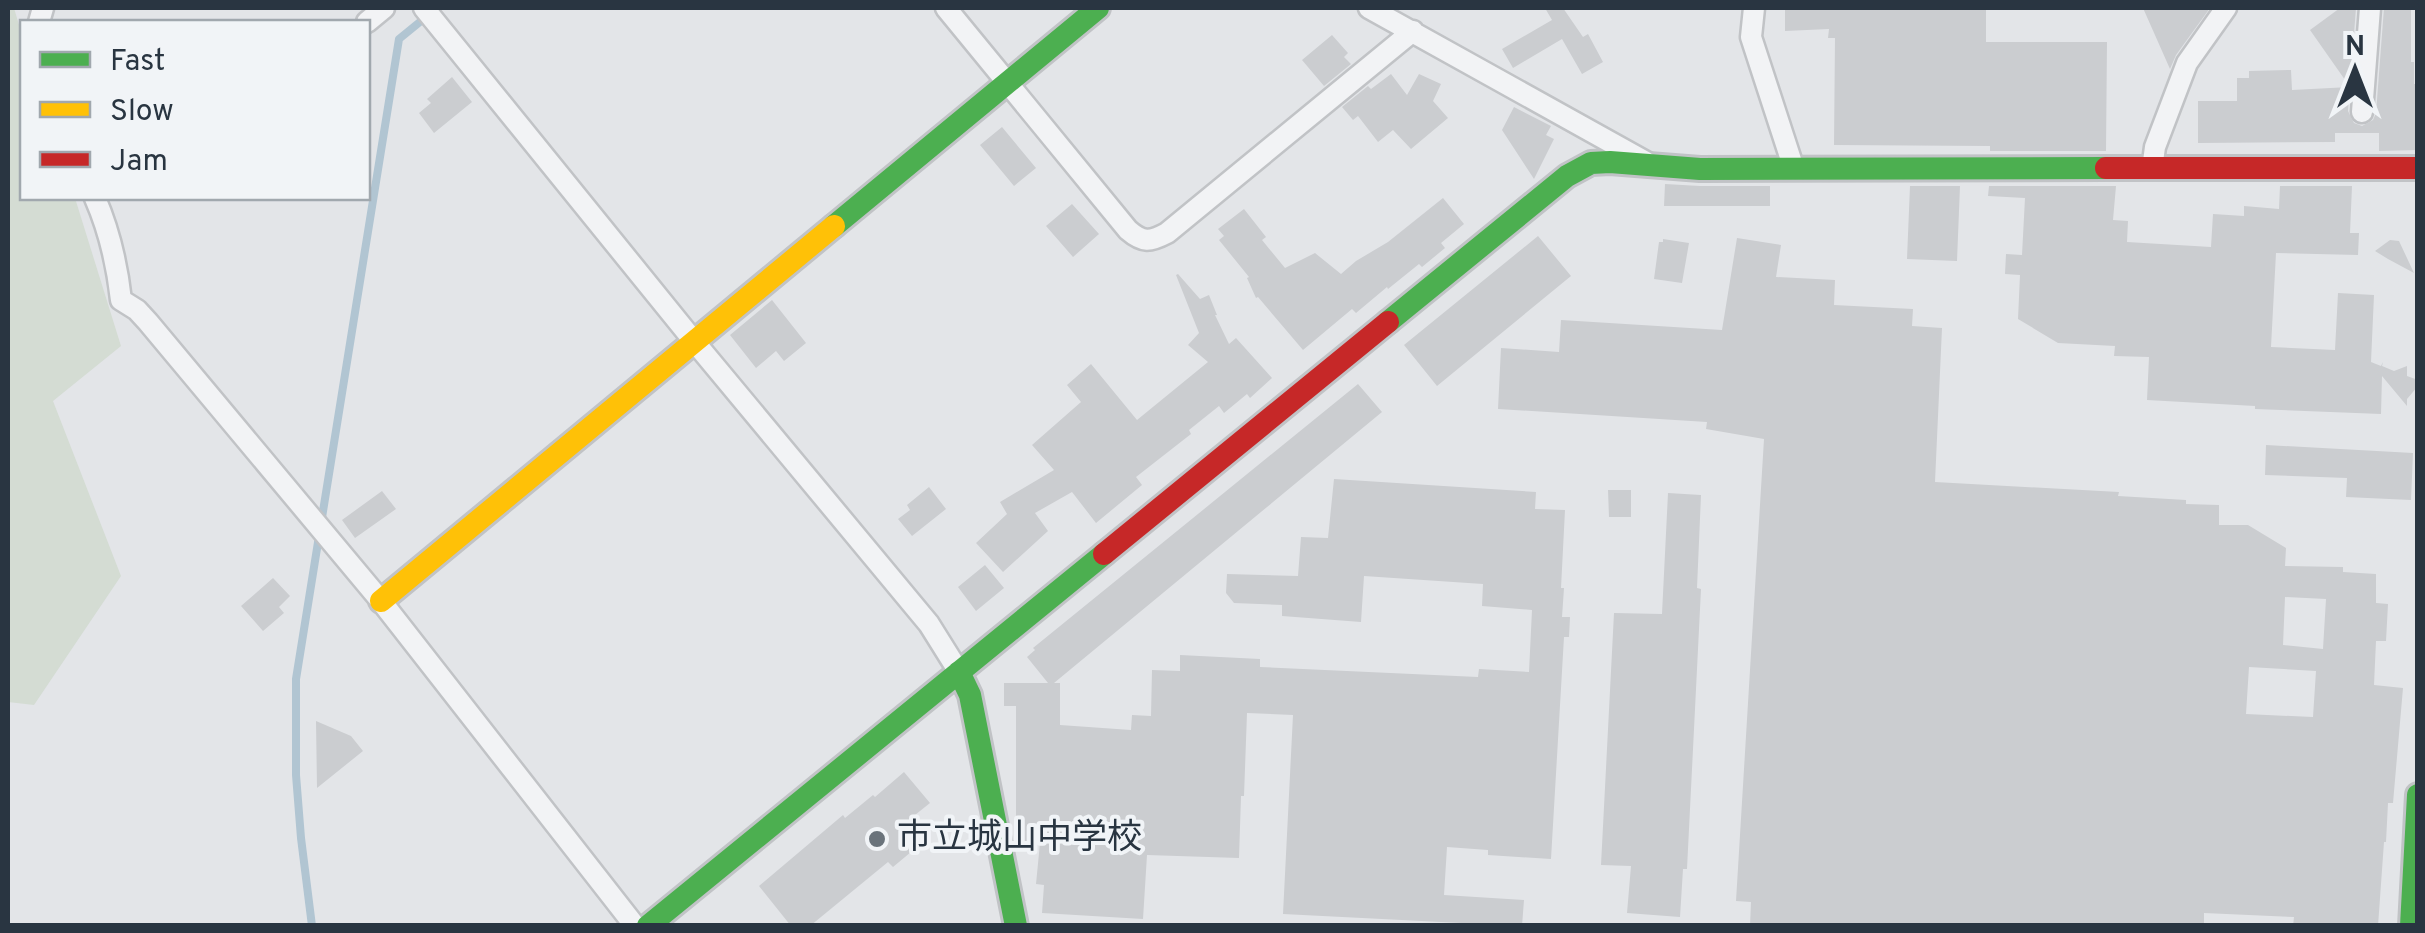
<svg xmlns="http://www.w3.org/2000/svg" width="2425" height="933" viewBox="0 0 2425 933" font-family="Overpass,'Noto Sans JP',sans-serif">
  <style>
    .green { fill: #d4dcd3 }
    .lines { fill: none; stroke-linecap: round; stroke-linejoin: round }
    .stream { stroke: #b1c5d2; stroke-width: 8 }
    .building { fill: #cbcdd0; fill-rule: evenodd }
    .street-casing { stroke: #c1c3c6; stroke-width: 25 }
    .fast-casing { stroke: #c1c3c6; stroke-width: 28 }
    .slow-casing { stroke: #c1c3c6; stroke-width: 28 }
    .jam-casing { stroke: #c1c3c6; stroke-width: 28 }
    .street { stroke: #f2f3f5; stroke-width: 20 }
    .fast { stroke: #4caf50; stroke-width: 22 }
    .slow { stroke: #ffc107; stroke-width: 22 }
    .jam { stroke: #c62828; stroke-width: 22 }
    .poi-dot { fill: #6a737b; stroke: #f1f4f7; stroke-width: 4 }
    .labels { text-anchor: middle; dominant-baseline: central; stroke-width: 8; stroke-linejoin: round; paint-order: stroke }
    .poi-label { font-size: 35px; fill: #293541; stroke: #f1f4f7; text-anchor: start }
  </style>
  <rect width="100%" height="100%" fill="#e3e5e8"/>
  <path class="green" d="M8,8H14L22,35V198H75L121,346L53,401L121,576L34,705L8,702Z"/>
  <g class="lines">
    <path class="stream" d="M312,926L301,838L296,775V679L399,39L437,8"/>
  </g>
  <path class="building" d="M1545,8H1563L1583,37L1588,34L1603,62L1582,74L1562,39L1513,68L1502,49L1552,20Z
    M1785,8H1986V42H2107L2106,151H1990V146L1834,145L1835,38H1828L1829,29L1785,31Z
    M2143,8H2210L2176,55L2170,69Z
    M2340,8H2356L2348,111L2354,123L2362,126L2373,120L2376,113L2384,8H2411V62H2414V84H2418V150L2379,151V133H2335V142L2198,143V101H2237V78H2249V71L2291,70L2292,90L2350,87L2310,30Z
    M1332,35L1348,53L1344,57L1351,64L1324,86L1302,60Z
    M1391,74L1407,95L1419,74L1441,84L1433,101L1448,118L1411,149L1393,130L1378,142L1358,116L1353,120L1342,107L1368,86L1371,89Z
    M452,77L472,102L434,133L419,113L431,103L427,99Z
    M1514,107L1551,126L1546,135L1554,139L1534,179L1502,130Z
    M1002,127L1036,168L1014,186L980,145Z
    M1665,184L1700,186H1770V206H1664Z
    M1910,186H1960L1957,261L1907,259Z
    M1989,186H2116L2113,220L2128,221L2127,242L2211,247L2213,214L2244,216V206L2279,209L2280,186H2352L2350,233H2359L2358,255L2276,253L2271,347L2335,350L2338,293L2374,295L2371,362L2381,366L2383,362L2382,366L2394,371L2407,366V376L2418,380V386L2407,399V406L2382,376L2381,414L2255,409V406L2147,400L2149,357L2114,356L2115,346L2058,343L2018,319L2020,275L2005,274L2006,254L2022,255L2025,198L1988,196Z
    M1443,198L1464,224L1441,243L1445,248L1422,267L1419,264L1388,289L1387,287L1356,313L1352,309L1303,350L1258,297L1256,298L1247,278L1249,277L1219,240L1224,236L1218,229L1244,209L1266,237L1262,240L1285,268L1315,253L1341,274L1356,261L1388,242Z
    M1072,204L1099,234L1073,257L1046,226Z
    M1538,236L1571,276L1437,386L1404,345Z
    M1737,238L1781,245L1776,277L1835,280L1834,305L1913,309L1912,326L1942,328L1935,482L2119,492L2118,496L2186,500V504L2219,505V525H2248L2286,548L2285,566L2343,567V572L2376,574V603L2388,604L2386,641H2376L2374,685L2403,688L2393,803H2388L2386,842H2384L2378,926H2293L2294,917L2204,913V926H1750L1751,902L1736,901L1764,439L1706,429L1707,422L1498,409L1501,348L1559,352L1561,320L1722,330ZM2285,597L2326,599L2323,649L2283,645ZM2249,667L2316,671L2313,717L2246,714Z
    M1663,239L1689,243L1682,283L1654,279L1659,242H1663Z
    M2390,240L2399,241L2414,273L2388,259L2375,251Z
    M1178,274L1200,299L1209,295L1217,315H1215L1229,344L1236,338L1272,378L1250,398L1247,394L1224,413L1219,406L1189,430L1191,434L1136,477L1142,485L1096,523L1072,492L1035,513L1048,531L1003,572L976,543L1007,514L1000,502L1054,470L1032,445L1081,402L1067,385L1091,364L1137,420L1208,362L1188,345L1199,333L1176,275Z
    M772,300L806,343L784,361L776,351L756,368L730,335Z
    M1358,384L1382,412L1054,683H1060V725L1131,730L1132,715L1151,716L1152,670L1180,671V655L1260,659V667L1478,677L1479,669L1529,672L1532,610L1482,606L1483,584L1364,576L1361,622L1282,616V605L1234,603L1226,593L1227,574L1298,576L1301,537L1328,538L1334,479L1536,492L1535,509L1565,510L1561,588H1564L1562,617H1570L1569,637H1564L1551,859L1488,855V850L1447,847L1444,895L1524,900L1522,926H1461V923L1283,914L1293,715L1247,713L1244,796H1241L1239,858L1147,855L1143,919L1042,913L1044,885L1036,884L1040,843H1017L1016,838V706H1004V683H1048L1027,657L1035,650L1033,648Z
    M2266,445L2413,453L2411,500L2346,497L2347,478L2265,475Z
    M929,487L946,509L912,536L898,519L910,510L907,505Z
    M1608,490H1631V517H1609Z
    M382,491L396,509L355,538L342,520Z
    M1668,493L1701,495L1697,588L1701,589L1687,869H1683L1680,917L1627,913L1631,866L1601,865L1614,613L1662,614Z
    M985,565L1004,588L976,611L958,587Z
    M273,578L290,596L279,607L284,613L263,631L241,606Z
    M316,721L351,736L363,751L317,788Z
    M904,772L930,803L900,827L917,847L893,867L888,862L810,926H791L759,886L843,815L845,818L873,795L875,797Z"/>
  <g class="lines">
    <g class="street-casing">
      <path id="street" d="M424,8L693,340L929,624L959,672
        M946,8L1128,230C1143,243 1150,242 1167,233L1413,31
        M1369,8L1646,162
        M1754,8L1751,37L1794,169
        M39,22L43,8
        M367,22L384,8
        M2362,112L2370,8
        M2152,169L2155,147L2187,63L2226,8
        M95,198C109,230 117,264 121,300L137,310L148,322L381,601L635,926"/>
    </g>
    <g class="fast-casing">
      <path id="fast" d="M834,226L1098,8
        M1388,322L1567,176L1591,163L1610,162L1700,169L2106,168
        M959,672L970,695L1016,926
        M648,926L1104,554
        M2411,926L2418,795"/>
    </g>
    <g class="slow-casing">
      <path id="slow" d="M381,601L834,226"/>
    </g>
    <g class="jam-casing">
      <path id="jam" d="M2106,168H2418
        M1104,554L1388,322"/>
    </g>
    <use href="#street" class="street"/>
    <use href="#fast" class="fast"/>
    <use href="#slow" class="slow"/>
    <use href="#jam" class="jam"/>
  </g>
  <circle class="poi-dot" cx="877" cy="839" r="10"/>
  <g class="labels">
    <g class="poi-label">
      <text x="897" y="839">市立城山中学校</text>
    </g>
  </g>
  <rect width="2425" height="933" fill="none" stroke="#293541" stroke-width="20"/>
  <rect x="20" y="20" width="350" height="180" fill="#f1f4f7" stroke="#a1a8ae" stroke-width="2.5"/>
  <rect x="40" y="52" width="50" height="15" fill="#4caf50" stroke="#a1a8ae" stroke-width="2.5"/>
  <text x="110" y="70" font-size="30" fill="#293541">Fast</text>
  <rect x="40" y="102" width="50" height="15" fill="#ffc107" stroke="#a1a8ae" stroke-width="2.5"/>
  <text x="110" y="120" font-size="30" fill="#293541">Slow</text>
  <rect x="40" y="152" width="50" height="15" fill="#c62828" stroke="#a1a8ae" stroke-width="2.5"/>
  <text x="110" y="170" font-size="30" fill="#293541">Jam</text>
  <g transform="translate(2355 70)" stroke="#f1f4f7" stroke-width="8" paint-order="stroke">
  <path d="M0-8L18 38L0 25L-18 38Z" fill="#293541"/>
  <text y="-15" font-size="28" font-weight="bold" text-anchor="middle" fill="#293541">N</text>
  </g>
</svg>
